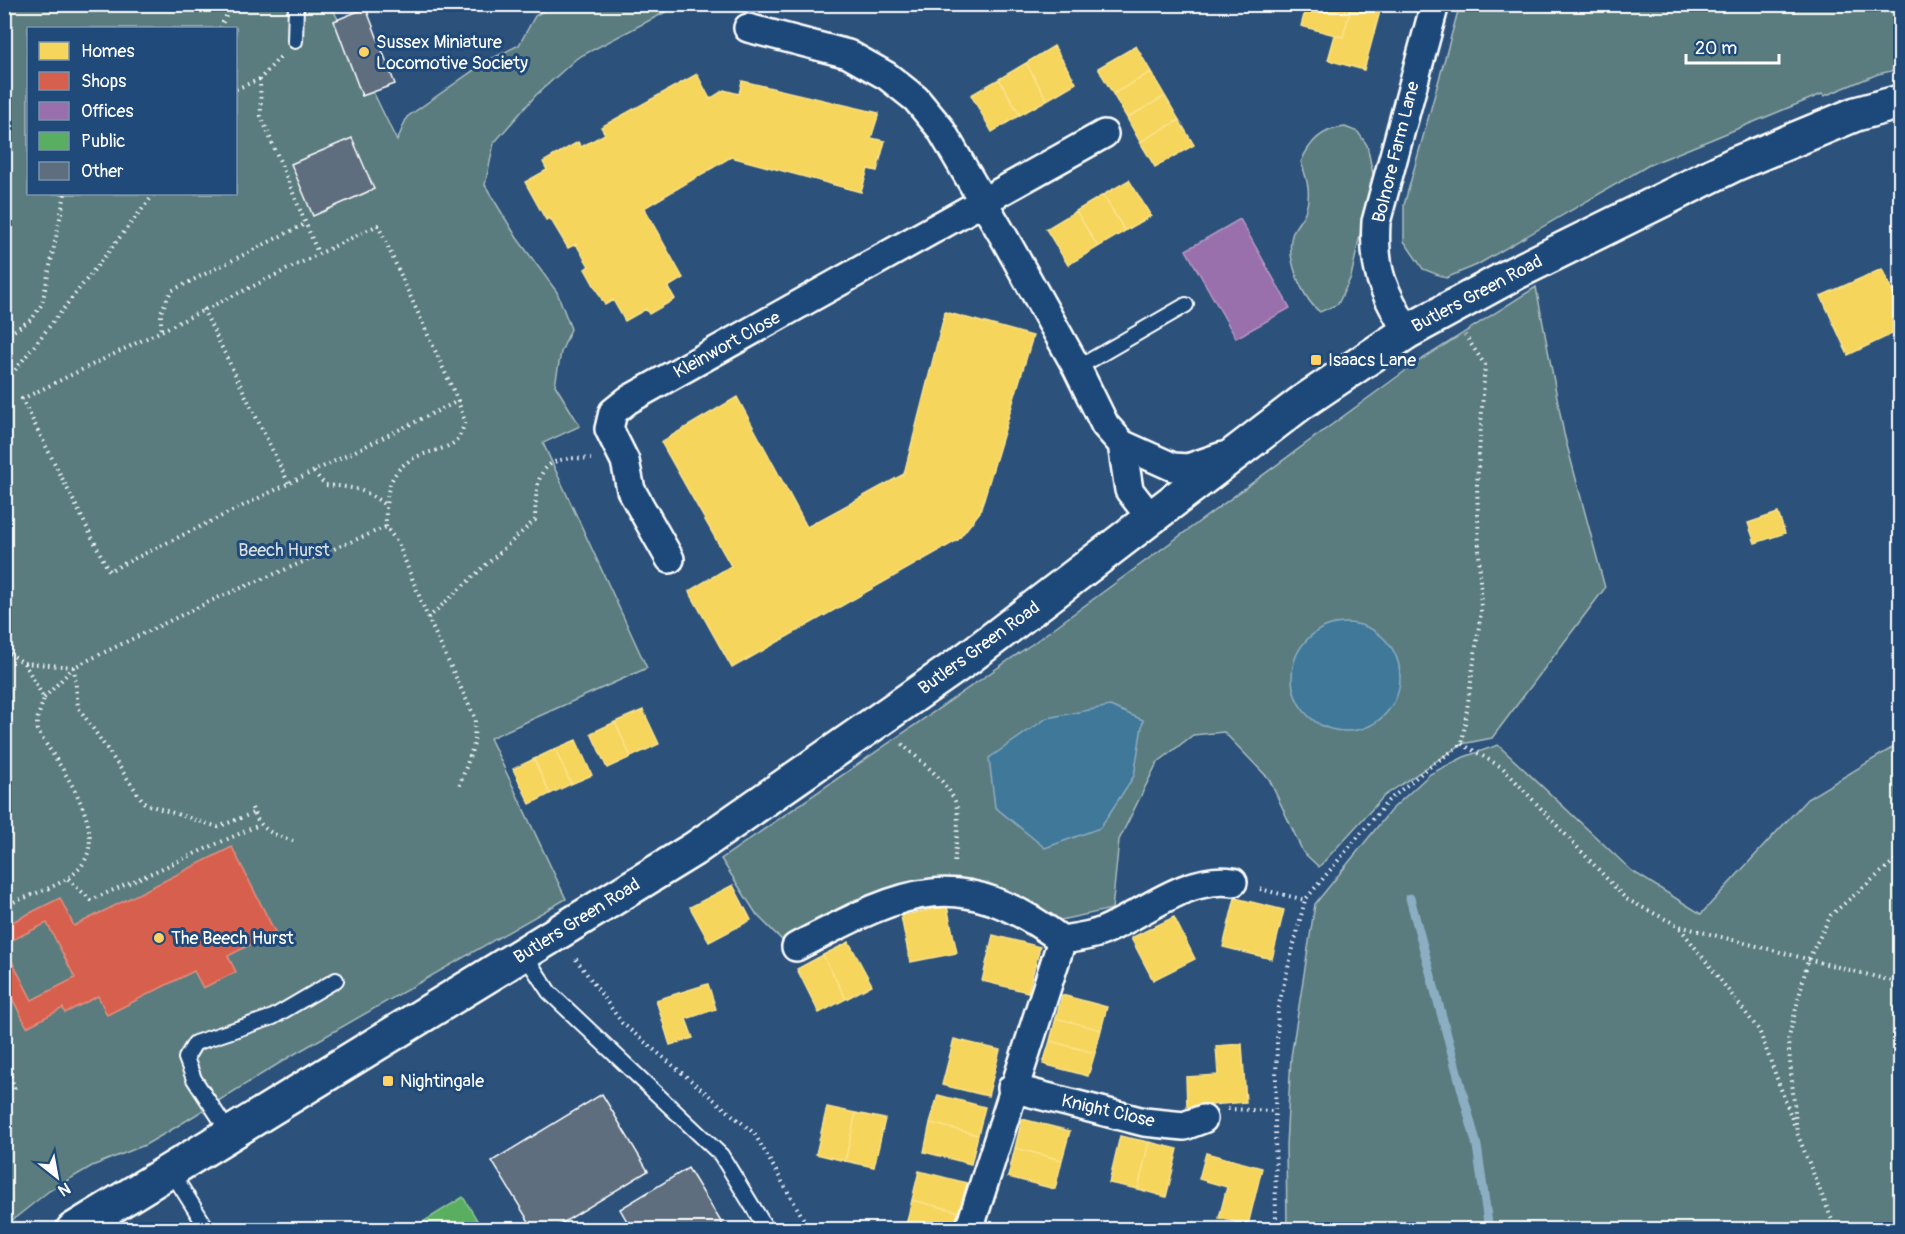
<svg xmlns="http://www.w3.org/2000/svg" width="1905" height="1234" viewBox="0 0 1905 1234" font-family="Pangolin,sans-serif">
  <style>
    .green { fill: #5a7b7f; stroke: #acbdbf; stroke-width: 1.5; fill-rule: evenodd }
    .water { fill: #407899; stroke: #8caec2; stroke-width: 1.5 }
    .homes { fill: #f6d55c; stroke: #f9e28d; stroke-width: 1.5 }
    .shops { fill: #d6604d; stroke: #e29082; stroke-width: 1.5 }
    .offices { fill: #9970ab; stroke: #b89bc4; stroke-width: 1.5 }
    .public { fill: #5aae61; stroke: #8cc690; stroke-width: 1.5 }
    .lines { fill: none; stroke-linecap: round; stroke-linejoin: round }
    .stream { stroke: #8caec2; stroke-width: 9 }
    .building { fill: #5e6e7e; stroke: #fff; stroke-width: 1.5 }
    .lane-casing { stroke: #fff; stroke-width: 18 }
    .street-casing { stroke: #fff; stroke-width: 32 }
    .secondary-casing { stroke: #fff; stroke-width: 38 }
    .path { stroke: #fff; stroke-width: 4; stroke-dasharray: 1.5 4.5; stroke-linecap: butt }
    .lane { stroke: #1f4a7a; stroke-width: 14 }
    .street { stroke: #1f4a7a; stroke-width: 27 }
    .secondary { stroke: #1f4a7a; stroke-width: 33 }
    .poi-dot { fill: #ffd166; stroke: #1f4a7a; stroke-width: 2 }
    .labels { text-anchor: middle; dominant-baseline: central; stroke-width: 6; stroke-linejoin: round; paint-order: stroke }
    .poi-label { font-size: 18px; fill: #fff; stroke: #1f4a7a; text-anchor: start }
    .street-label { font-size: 18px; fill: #fff; stroke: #1f4a7a }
    .park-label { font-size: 18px; fill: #d6dedf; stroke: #1f4a7a }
  </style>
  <rect width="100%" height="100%" fill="#2c517b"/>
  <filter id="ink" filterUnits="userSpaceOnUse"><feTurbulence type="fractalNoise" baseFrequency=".0167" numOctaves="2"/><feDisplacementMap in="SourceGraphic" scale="12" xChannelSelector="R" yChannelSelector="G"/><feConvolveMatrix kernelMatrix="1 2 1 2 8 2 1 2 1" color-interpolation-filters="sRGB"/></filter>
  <g filter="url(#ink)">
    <path class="green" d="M1460,4L1900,5V69L1878,74L1824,96L1822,94L1649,165L1477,265L1446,278L1423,269L1404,241V205Z
      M5,5H331L397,141L407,117L487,61L519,45L535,16L553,5H679L577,58L536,95L494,143L485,185L517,238L557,292L571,329L561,352L555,385L580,426L543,443L647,668L490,738L566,899L291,1056L171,1130L145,1145L92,1166L49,1191L5,1226ZM28,28H236V194H28Z
      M1345,127L1358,132L1367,145L1373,174L1351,277L1338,304L1320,312C1302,298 1284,255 1293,232C1296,225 1302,219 1305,212C1312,194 1307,179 1301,162C1310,141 1322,129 1345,127Z
      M1536,287L1564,434L1605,588L1492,738L1462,744L1384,796L1319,867L1303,852L1269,779L1224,732L1193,735L1157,763L1119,840L1112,909L1056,921L1017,895L928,882L856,899L782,940L757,915L721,859L1032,644L1416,363Z
      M1900,743V1229H1287L1286,1145L1291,1057L1315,904L1391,810L1430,774L1464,757L1498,745L1632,871L1701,914L1807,799Z"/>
    <path class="water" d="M1292 677a54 54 0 1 1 108 0a54 54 0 1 1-108 0Z
      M1110,706L1143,720L1134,776L1100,828L1045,848L995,807L989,758L1047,718Z"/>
    <path class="homes" d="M1307,4H1352L1343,37L1301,26Z
      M1352,4H1382L1364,70L1328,60L1335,35L1343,37Z
      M1054,46L1076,83L1047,100L1026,63Z
      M1136,46L1151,72L1113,94L1098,68Z
      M1026,63L1047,100L1020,115L999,79Z
      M1151,72L1165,96L1127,118L1113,94Z
      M697,74L710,99L724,90L739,94L742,81L879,113L871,138L885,141L877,171L868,169L861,192L731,157L644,208L683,278L668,287L675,299L649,314L646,309L625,321L613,300L605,305L585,269L589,266L576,244L568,248L550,218L546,220L525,182L547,170L543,162L578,142L581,147L605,134L601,127Z
      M999,79L1020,115L992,132L971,95Z
      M1165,96L1179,120L1140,142L1127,118Z
      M1179,120L1194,145L1155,167L1140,142Z
      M1129,180L1151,216L1125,231L1103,195Z
      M1103,195L1125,231L1098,247L1076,211Z
      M1076,211L1098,247L1068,265L1046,229Z
      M1882,269L1900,307V351L1896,332L1848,355L1821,296Z
      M945,312L1033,336L980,512L958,540L732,668L689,591L731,566L661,442L737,397L807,527L904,474Z
      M1778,513L1785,533L1755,543L1748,523Z
      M643,710L659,744L631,757L615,722Z
      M615,722L631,757L607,768L591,733Z
      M576,740L592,775L571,784L555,749Z
      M555,749L571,784L550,794L534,759Z
      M534,759L550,794L530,804L513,769Z
      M733,885L751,920L709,942L690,907Z
      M1235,898L1284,910L1272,959L1223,947Z
      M947,906L957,953L910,962L901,916Z
      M1174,917L1195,959L1153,980L1131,938Z
      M993,935L1040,947L1028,992L982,981Z
      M849,942L872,985L846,999L823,955Z
      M823,955L846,999L819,1013L797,969Z
      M708,984L716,1009L686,1019L693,1038L670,1045L656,1000Z
      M1062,995L1107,1007L1101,1030L1056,1018Z
      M1056,1018L1101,1030L1095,1053L1050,1041Z
      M954,1039L1000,1050L988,1096L942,1085Z
      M1050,1041L1095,1053L1088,1076L1043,1064Z
      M1242,1044L1246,1102L1187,1107L1186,1077L1218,1075L1216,1046Z
      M938,1095L985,1107L978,1135L930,1123Z
      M827,1107L856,1113L845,1161L816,1154Z
      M856,1113L885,1119L874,1167L845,1161Z
      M1022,1119L1070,1131L1062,1160L1015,1148Z
      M930,1123L978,1135L971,1164L924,1152Z
      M1120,1136L1149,1142L1138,1189L1109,1183Z
      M1149,1142L1178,1149L1166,1197L1138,1189Z
      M1015,1148L1062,1160L1055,1189L1008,1177Z
      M1206,1153L1262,1168L1248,1225L1219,1218L1227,1187L1199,1179Z
      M919,1171L967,1183L960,1212L912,1200Z
      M912,1200L960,1212L955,1230L905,1229Z"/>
    <path class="shops" d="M232,847L275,932L228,956L236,972L203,988L194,971L107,1015L98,996L65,1013L63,1008L27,1027L4,983V946L32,1000L75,978L47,923L4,944V926L60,898L74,926Z"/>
    <path class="offices" d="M1240,219L1290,308L1236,338L1186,250Z"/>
    <path class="public" d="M463,1197L483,1230H410Z"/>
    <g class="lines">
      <path class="stream" d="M1410,898L1477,1146L1489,1230"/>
    </g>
    <path class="building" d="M366,8L395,84L362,96L334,21Z
      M352,138L374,189L313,216L291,164Z
      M602,1094L648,1171L551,1230H534L492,1161Z
      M688,1168L726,1230H632L620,1209Z"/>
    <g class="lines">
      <g class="lane-casing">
        <path id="lane" d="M295,41L296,4
          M1077,368L1186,305
          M524,954L549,992L721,1155L767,1230
          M230,1134L194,1079L186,1058L195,1043L273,1017L336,980
          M171,1171L208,1230"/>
      </g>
      <g class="street-casing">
        <path id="street" d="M748,28L848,54L887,76L916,99L940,128L1005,239L1077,368L1105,425L1122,444L1173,467L1188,468L1223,456
          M1407,332C1383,289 1373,273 1376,222L1435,4
          M1122,444L1129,490L1150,517
          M670,559L631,490L625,461L609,429L613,412L628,400L1104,134
          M1062,940C1075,938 1091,936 1103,931C1143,914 1188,875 1233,882
          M796,947C903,892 955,861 1062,940L969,1230
          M1012,1088L1144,1122L1184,1126L1203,1119"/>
      </g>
      <g class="secondary-casing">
        <path id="secondary" d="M73,1230L694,849L968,658L1301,403L1407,332L1515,273L1735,164L1856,114L1900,102"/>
      </g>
      <path class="path" d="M220,28L232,4
        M260,79L261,116L318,253
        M236,89L260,79L280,57
        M378,225L458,401L109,571L22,399Z
        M203,309L289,484
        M161,329V312L171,291L305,224
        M4,337L32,319L42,304L65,194
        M4,384L154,194
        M314,472L325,485C351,487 364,488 385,505
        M386,527C385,491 388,465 427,453C437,450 451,447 458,439C461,435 463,427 465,422L458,401
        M428,618L535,520C536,474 539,454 591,459
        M4,650L24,663L44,698L37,720V730C59,766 123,843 68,878C49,890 25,897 4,906
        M24,663L74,667L215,599L386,527L398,543L428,618L475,718L474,744L459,787
        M74,667L78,707L145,804L218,827L253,813
        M44,698L73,668
        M902,744C919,760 944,778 954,799C962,813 955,849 954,865
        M1462,744L1503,768L1626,899L1679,926L1900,983
        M252,808C260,830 272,834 293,841
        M68,879L91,900L259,825
        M1260,889L1305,900
        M1680,928L1759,1030L1795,1127
        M576,959L622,1023L754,1133L810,1230
        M4,1053L15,1090
        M1228,1109L1274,1111
        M1276,1230L1275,1111L1278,1008L1305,900L1388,801L1424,771L1462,744L1481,612L1477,484L1485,365L1465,335
        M1836,1230L1797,1133L1788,1041L1808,960L1831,915L1900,856"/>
      <use href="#lane" class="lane"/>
      <use href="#street" class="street"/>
      <use href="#secondary" class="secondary"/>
    </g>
  </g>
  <g class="poi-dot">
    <circle cx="364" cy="52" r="6"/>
    <rect x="1310" y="354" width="12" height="12" rx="3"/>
    <circle cx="159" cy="938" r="6"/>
    <rect x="382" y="1075" width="12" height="12" rx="3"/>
  </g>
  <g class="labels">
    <g class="poi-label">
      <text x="376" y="42">Sussex Miniature<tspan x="376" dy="21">Locomotive Society</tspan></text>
      <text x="1328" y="360">Isaacs Lane</text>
      <text x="171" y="938">The Beech Hurst</text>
      <text x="400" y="1081">Nightingale</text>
    </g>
    <g class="street-label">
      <text transform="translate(1396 152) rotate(-76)">Bolnore Farm Lane</text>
      <text transform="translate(1477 294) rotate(-28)">Butlers Green Road</text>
      <text transform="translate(727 345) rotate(-29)">Kleinwort Close</text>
      <text transform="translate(979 648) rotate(-36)">Butlers Green Road</text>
      <text transform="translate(577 921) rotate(-32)">Butlers Green Road</text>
      <text transform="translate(1108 1111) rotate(13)">Knight Close</text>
    </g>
    <g class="park-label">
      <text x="284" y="550">Beech Hurst</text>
    </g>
  </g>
  <rect width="1905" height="1234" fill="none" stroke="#1f4a7a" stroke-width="24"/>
  <rect x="12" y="12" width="1881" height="1210" fill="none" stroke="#fff" stroke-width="2" filter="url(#ink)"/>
  <rect x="27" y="27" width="210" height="168" fill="#1f4a7a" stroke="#7992af" stroke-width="1.5"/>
  <rect x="39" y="42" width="30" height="18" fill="#f6d55c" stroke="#7992af" stroke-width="1.5"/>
  <text x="81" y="57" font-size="18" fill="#ffffff">Homes</text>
  <rect x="39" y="72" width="30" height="18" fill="#d6604d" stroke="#7992af" stroke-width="1.5"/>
  <text x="81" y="87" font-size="18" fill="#ffffff">Shops</text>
  <rect x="39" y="102" width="30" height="18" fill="#9970ab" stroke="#7992af" stroke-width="1.5"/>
  <text x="81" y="117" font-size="18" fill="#ffffff">Offices</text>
  <rect x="39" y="132" width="30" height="18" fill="#5aae61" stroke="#7992af" stroke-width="1.5"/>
  <text x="81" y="147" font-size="18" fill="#ffffff">Public</text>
  <rect x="39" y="162" width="30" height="18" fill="#5e6e7e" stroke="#7992af" stroke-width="1.5"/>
  <text x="81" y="177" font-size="18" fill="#ffffff">Other</text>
  <g transform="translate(57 1177) rotate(149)" stroke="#1f4a7a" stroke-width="4.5" paint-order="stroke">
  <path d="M0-4.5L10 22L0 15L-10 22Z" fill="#ffffff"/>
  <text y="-9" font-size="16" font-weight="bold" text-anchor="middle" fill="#ffffff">N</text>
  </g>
  <path d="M1686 54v9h93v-9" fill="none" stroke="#ffffff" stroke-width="3"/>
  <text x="1695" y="54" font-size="18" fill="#ffffff" stroke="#1f4a7a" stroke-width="4.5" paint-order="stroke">20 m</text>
</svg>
